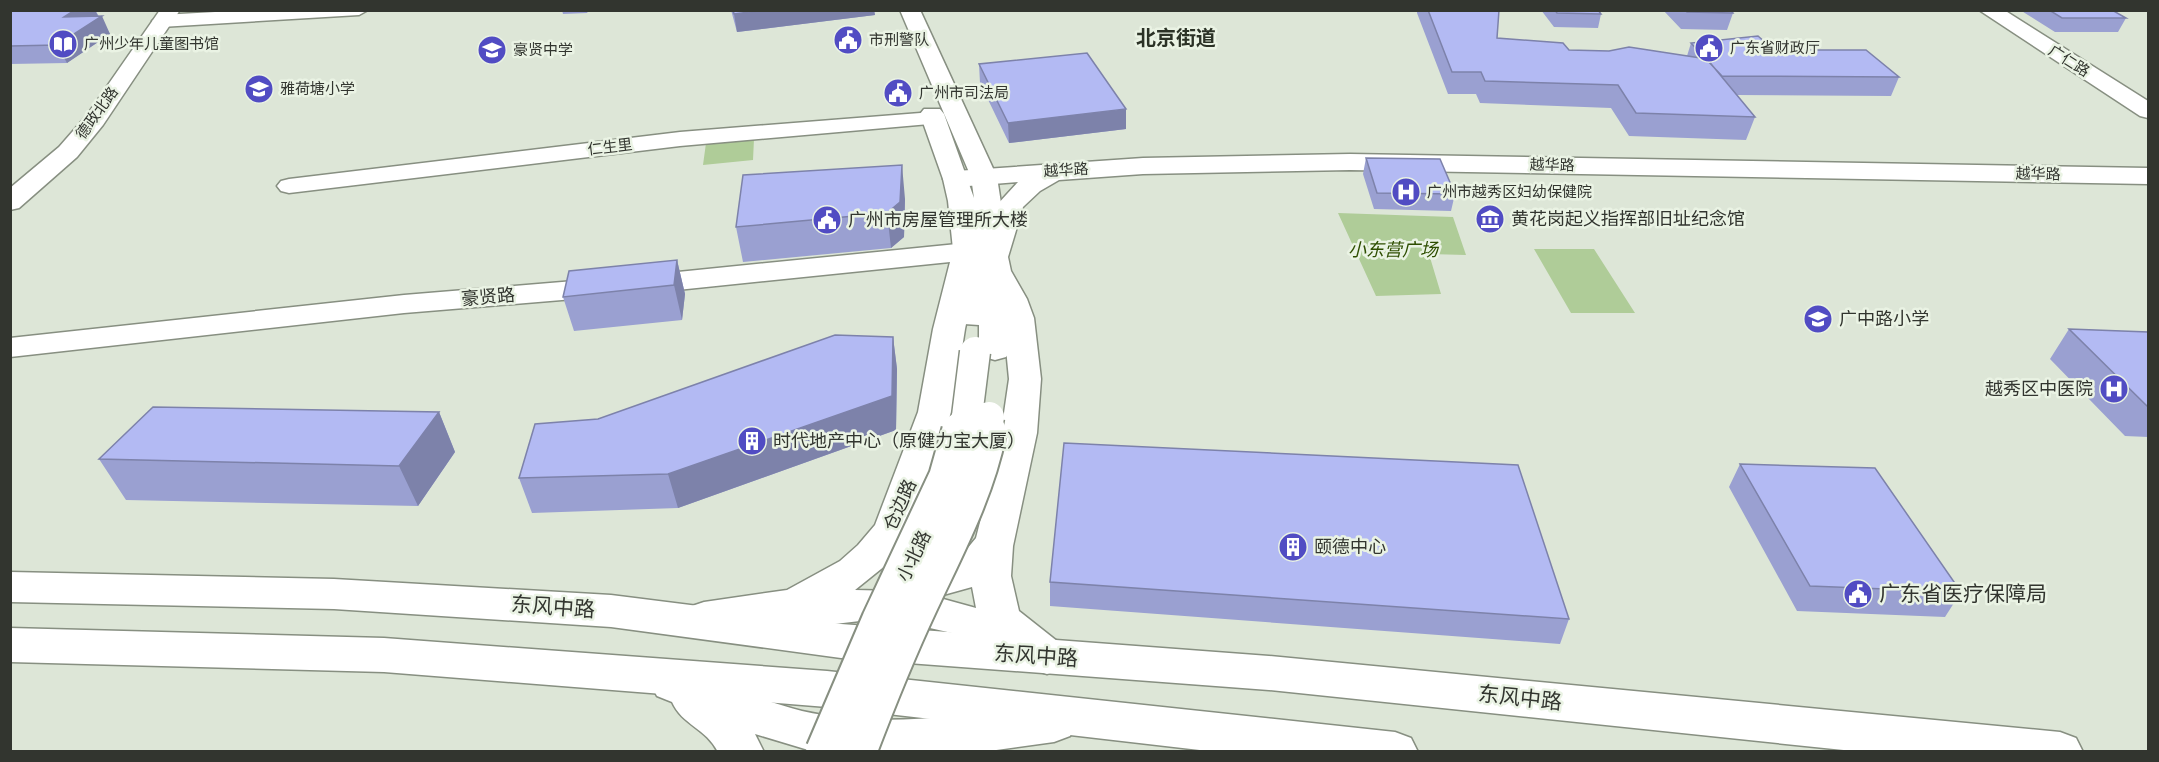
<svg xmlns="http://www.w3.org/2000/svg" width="2159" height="762" viewBox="0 0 2159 762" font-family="'Crimson Pro','Noto Sans SC',serif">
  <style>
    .green { fill: #afcc98 }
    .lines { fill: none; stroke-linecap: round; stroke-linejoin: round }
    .minor-casing { stroke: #878f81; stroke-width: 3 }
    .tertiary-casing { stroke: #878f81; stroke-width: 3 }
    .secondary-casing { stroke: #878f81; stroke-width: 3 }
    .trunk-casing { stroke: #878f81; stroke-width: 3 }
    .minor { fill: #fff; fill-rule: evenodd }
    .tertiary { fill: #fff; fill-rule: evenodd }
    .secondary { fill: #fff; fill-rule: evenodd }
    .trunk { fill: #fff; fill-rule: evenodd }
    .secondary-bridge-far1-casing { stroke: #878f81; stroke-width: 33; stroke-linecap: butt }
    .secondary-bridge-casing { stroke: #878f81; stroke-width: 44; stroke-linecap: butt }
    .secondary-bridge-far1 { stroke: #fff; stroke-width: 30 }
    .secondary-bridge { stroke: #fff; stroke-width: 40 }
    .wall { fill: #9aa0d1 }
    .shaded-wall { fill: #7d82aa }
    .building { fill: #b3baf3; stroke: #7d82aa; stroke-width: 1.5 }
    .labels { text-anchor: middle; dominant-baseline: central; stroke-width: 5; stroke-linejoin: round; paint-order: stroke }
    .far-poi-label { font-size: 15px; fill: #32352f; stroke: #eaf3e4; text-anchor: start }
    .far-street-label { font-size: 15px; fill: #32352f; stroke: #eaf3e4 }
    .poi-label { font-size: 18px; fill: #32352f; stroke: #eaf3e4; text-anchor: start }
    .park-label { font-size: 18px; font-style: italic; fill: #2e4e01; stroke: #eaf3e4 }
    .street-label { font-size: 18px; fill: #32352f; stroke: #eaf3e4 }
    .far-district-label { font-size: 20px; font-weight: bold; fill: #2b3226; stroke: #eaf3e4 }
    .near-poi-label { font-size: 21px; fill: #32352f; stroke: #eaf3e4; text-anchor: start }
    .near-street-label { font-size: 21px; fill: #32352f; stroke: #eaf3e4 }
  </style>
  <rect width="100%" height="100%" fill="#dde6d7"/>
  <path class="green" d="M754,139L753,160L703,165L706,143Z
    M1338,213L1453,217L1466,255L1429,254L1441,294L1376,296Z
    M1534,249H1594L1635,313H1571Z"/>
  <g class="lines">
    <g class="minor-casing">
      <path id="minor" d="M251,10H368L359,15L161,27L152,21L161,15Z
        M933,112L941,113L944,118L941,123L680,146L289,193L281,191L277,186L281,181L289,179L680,132Z"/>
    </g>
    <g class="tertiary-casing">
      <path id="tertiary" d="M160,10H180L103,125L77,157L19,208L10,210V188L59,147L87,115Z
        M1979,10H2004L2148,101V118L2140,116Z
        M1350,154L2148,168V184L1350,170L1143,174L1059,180L1040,191L1023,207L1008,257L1011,271L1027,299L1034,318L1041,379L1037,433L1013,546L1011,576L1019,611L1062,645L1068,657L1062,669L1047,674L1032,669L1019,659L952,633L912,624L860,621L801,628L786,621L704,634L689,629L683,618L689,607L704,602L787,590L840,561L858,545L875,525L918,412L933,329L950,262L658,292L404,313L10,357V338L404,295L658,274L967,243L977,246L981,252L996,206L1018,182L956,187L947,184L943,179L947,174L956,171L1143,158ZM979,260L1003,318L1009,379L999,447L976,538L962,555L943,566L907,564L893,568L887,579L893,590L897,591L855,590L886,565L911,530L952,412L965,329ZM972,587L976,608L936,597Z
        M672,665C716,680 758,700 802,711C885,730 971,714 1054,704L1070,710L1077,723L1070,736L1054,742L982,752H815L755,734L764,752H718C706,728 682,725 672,702L657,696L650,683L657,670Z"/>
    </g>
    <g class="secondary-casing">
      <path id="secondary" d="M900,10H920L997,177L1006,236L1011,350L1006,357L995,360L984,357L979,350V325L964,324L960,317L948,201L943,179L920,114L924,109H940L944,114L974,198L971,177Z"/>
    </g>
    <g class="trunk-casing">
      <path id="trunk" d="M10,572L334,579L611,595L841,624L1269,656L2060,732L2076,738L2083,752H1863L1269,690L841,658L611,627L334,609L10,602Z
        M10,628L384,638L827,671L1395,732L1411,738L1418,752H1217L827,707L384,672L10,662Z"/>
    </g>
    <use href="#minor" class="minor"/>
    <use href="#tertiary" class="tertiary"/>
    <use href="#secondary" class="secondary"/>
    <use href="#trunk" class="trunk"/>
    <g class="secondary-bridge-far1-casing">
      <path id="secondary-bridge-far1" d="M962,433L967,416L975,352
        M986,433L989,417"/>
    </g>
    <g class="secondary-bridge-casing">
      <path id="secondary-bridge" d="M826,752L882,621L949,478L962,432
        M856,752C875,702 895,652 918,603C944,547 974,492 986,432"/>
    </g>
    <use href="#secondary-bridge-far1" class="secondary-bridge-far1"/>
    <use href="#secondary-bridge" class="secondary-bridge"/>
  </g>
  <path class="wall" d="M10,10H95L110,34L67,63L10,64Z
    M562,10H589L587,13L563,14Z
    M731,10H874L875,15L737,32Z
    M1417,10H1499L1497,38L1569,50L1687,56L1691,43L1774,50L1899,77L1891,96L1736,95L1755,117L1746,140L1629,136L1611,108L1480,103L1476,94H1448L1417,13Z
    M1541,10H1598L1601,14L1598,28L1554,27Z
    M1663,10H1731L1733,13L1727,30L1681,29Z
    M2020,10H2112L2126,18L2118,32H2055Z
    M979,64L1126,129L1009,143L980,83Z
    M1366,158L1455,194L1451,211L1374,209L1363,174Z
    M905,199L904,237L891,248L743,262L736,227Z
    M677,260L685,294L682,320L574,331L563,297Z
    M2069,329L2148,332V437L2125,436L2050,359Z
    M893,337L897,369L896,430L678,508L532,513L519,478L598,419Z
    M439,412L455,452L418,506L126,500L99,459Z
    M1740,464L1961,592L1945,617L1797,611L1729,487Z
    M1050,582L1569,619L1560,644L1050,606Z"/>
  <path class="shaded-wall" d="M75,10H95L99,18L102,16L110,34L67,63L57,45L64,17Z
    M765,10H874L875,15L737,32L734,14Z
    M1126,109V129L1009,143L1008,123Z
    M902,165L905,199L904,237L891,248L887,213Z
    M677,260L685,294L682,320L674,285Z
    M893,337L897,369L896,430L678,508L668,474Z
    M439,412L455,452L418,506L399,466Z"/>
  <path class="building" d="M10,10H75L64,17L102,16L57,45L10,46Z
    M733,10H765L734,14Z
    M1428,10H1499L1497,38L1563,43L1569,50L1609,51L1629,47L1707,59L1755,117L1636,113L1618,85L1485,81L1481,72H1452Z
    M1555,10H1598L1601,14L1557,13Z
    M1685,10H1731L1733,13L1687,12Z
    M2049,10H2112L2126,18H2062Z
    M1758,36L1774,50H1866L1899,77L1722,76L1691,43Z
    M1087,53L1126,109L1008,123L979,64Z
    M1366,158L1440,159L1455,194L1377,193Z
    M902,165L900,202L887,213L736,227L743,175Z
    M677,260L674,285L563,297L569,271Z
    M2069,329L2148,332V406H2147Z
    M835,335L893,337L892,396L668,474L519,478L535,424L598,419Z
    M153,407L439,412L399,466L99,459Z
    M1064,443L1518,465L1569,619L1050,582Z
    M1740,464L1875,468L1961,592L1810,586Z"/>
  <defs>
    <g id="civic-disc" transform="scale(1.5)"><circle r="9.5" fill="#514cc3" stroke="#eaf3e4"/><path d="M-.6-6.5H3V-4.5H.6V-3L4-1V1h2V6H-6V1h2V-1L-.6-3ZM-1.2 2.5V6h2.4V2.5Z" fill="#fff"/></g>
    <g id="library-disc" transform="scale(1.5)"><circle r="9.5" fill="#514cc3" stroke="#eaf3e4"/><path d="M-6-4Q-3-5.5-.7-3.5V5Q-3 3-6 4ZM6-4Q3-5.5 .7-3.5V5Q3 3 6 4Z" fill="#fff"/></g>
    <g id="school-disc" transform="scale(1.5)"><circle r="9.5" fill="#514cc3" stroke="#eaf3e4"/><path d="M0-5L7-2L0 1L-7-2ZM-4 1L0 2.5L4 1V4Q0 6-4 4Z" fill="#fff"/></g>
    <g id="hospital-disc" transform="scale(1.5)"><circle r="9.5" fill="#514cc3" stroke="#eaf3e4"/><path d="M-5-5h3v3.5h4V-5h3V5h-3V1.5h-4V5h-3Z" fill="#fff"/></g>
    <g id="museum-disc" transform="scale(1.5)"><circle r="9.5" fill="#514cc3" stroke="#eaf3e4"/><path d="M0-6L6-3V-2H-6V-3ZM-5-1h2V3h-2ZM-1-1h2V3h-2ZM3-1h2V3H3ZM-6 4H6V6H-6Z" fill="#fff"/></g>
    <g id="building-disc" transform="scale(1.5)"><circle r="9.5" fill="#514cc3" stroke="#eaf3e4"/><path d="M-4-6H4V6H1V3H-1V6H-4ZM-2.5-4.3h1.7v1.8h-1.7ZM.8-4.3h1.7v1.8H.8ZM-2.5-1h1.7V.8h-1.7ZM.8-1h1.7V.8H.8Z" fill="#fff"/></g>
  </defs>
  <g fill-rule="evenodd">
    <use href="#civic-disc" x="848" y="40"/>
    <use href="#library-disc" x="63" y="44"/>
    <use href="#civic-disc" x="1709" y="48"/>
    <use href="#school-disc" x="492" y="50"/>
    <use href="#school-disc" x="259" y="89"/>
    <use href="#civic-disc" x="898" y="93"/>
    <use href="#hospital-disc" x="1406" y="192"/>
    <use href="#museum-disc" x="1490" y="219"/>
    <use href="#civic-disc" x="827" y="220"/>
    <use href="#school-disc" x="1818" y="319"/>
    <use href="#hospital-disc" x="2114" y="389"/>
    <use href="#building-disc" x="752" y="441"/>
    <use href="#building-disc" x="1293" y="547"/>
    <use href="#civic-disc" x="1858" y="594"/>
  </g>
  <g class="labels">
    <g class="far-poi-label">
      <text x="869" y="40">市刑警队</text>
      <text x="84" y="44">广州少年儿童图书馆</text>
      <text x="1730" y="48">广东省财政厅</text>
      <text x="513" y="50">豪贤中学</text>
      <text x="280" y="89">雅荷塘小学</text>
      <text x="919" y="93">广州市司法局</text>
      <text x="1427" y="192">广州市越秀区妇幼保健院</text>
    </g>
    <g class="far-street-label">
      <text transform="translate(2069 61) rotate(32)">广仁路</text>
      <text transform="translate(97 113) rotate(-54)">德政北路</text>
      <text transform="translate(610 147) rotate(-7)">仁生里</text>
      <text transform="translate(1552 165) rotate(1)">越华路</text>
      <text transform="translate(1066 170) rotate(-3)">越华路</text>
      <text transform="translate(2038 174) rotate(1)">越华路</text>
    </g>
    <g class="poi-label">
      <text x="1511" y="219">黄花岗起义指挥部旧址纪念馆</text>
      <text x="848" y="220">广州市房屋管理所大楼</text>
      <text x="1839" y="319">广中路小学</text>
      <text x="2093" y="389" text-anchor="end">越秀区中医院</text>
      <text x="773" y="441">时代地产中心（原健力宝大厦）</text>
      <text x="1314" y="547">颐德中心</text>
    </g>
    <g class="park-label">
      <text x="1393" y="250">小东营广场</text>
    </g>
    <g class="street-label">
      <text transform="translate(488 297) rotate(-5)">豪贤路</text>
      <text transform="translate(900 505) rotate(-66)">仓边路</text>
      <text transform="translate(914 556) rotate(-64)">小北路</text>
    </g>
    <g class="far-district-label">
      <text x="1176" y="38">北京街道</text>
    </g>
    <g class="near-poi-label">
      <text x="1879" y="594">广东省医疗保障局</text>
    </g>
    <g class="near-street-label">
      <text transform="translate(553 607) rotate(4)">东风中路</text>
      <text transform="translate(1036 656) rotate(4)">东风中路</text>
      <text transform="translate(1520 698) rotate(6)">东风中路</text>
    </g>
  </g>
  <rect width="2159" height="762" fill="none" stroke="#32352f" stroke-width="24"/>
</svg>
